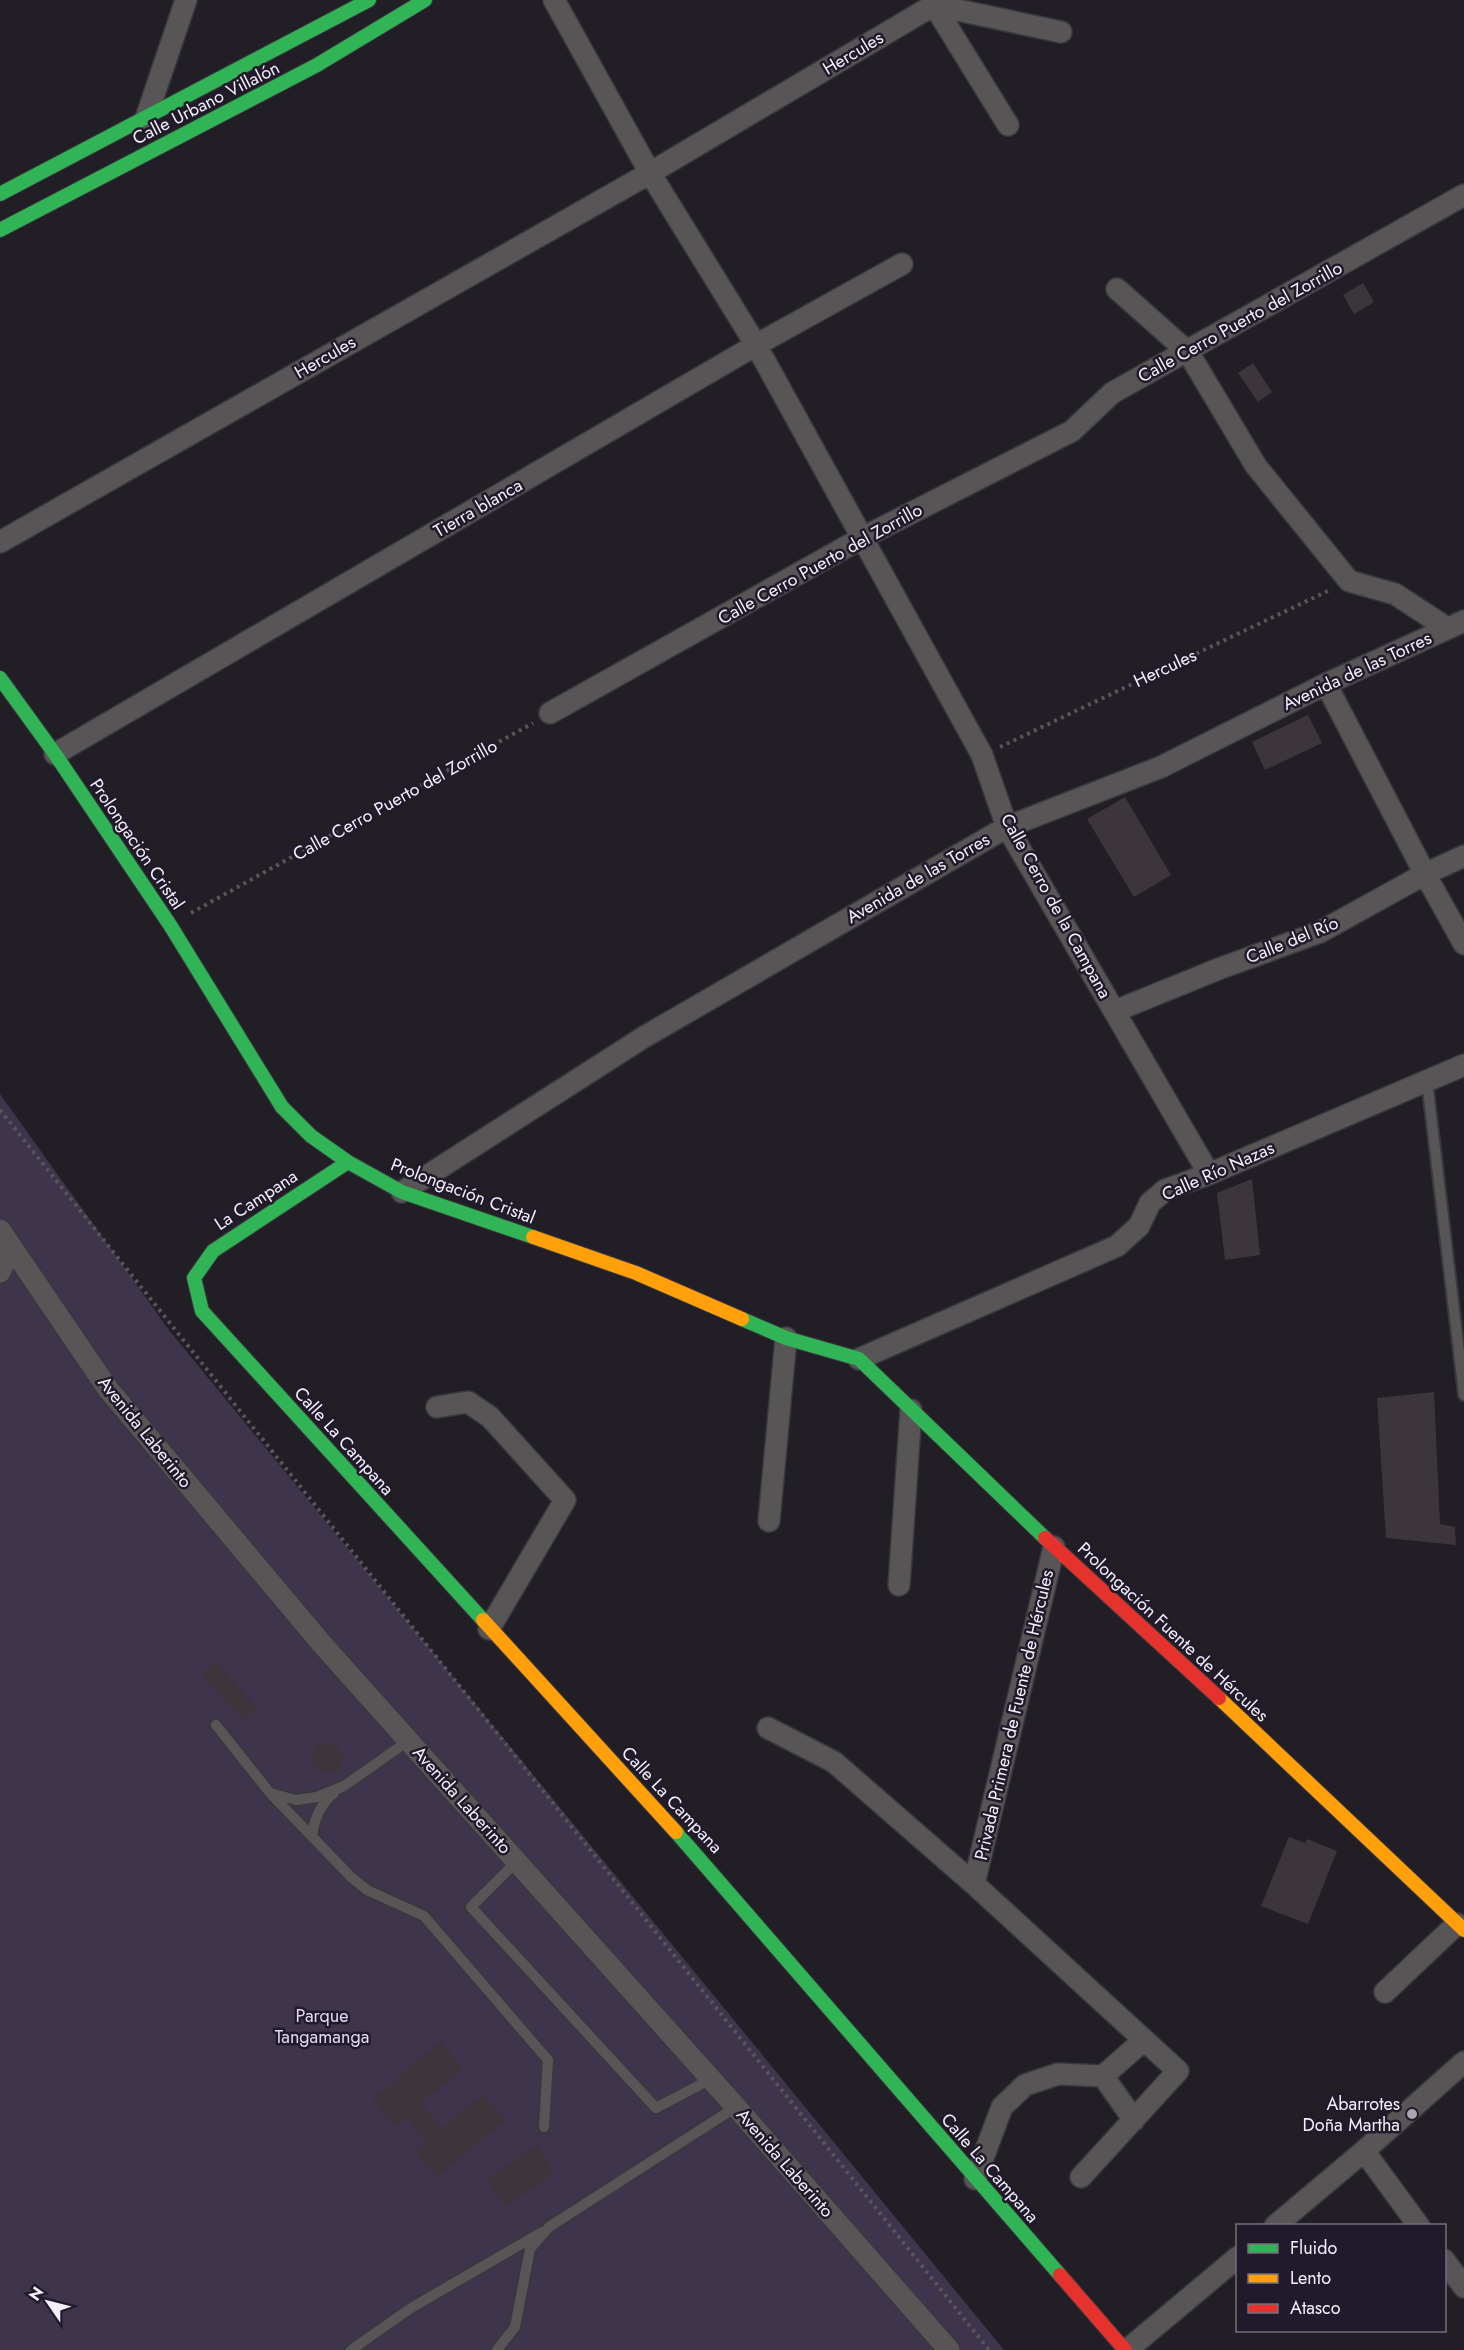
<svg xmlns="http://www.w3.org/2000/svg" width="1464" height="2350" viewBox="0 0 1464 2350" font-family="Jost,sans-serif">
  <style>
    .green { fill: #3e344c }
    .building { fill: #3c363c }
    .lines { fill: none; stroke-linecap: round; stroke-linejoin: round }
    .lane-casing { stroke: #3a383f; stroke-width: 14 }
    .street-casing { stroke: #3a383f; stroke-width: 24 }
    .fast-casing { stroke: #3a383f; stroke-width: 16 }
    .slow-casing { stroke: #3a383f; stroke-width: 16 }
    .jam-casing { stroke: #3a383f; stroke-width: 16 }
    .path { stroke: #59565a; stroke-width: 4; stroke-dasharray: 3 4.5; stroke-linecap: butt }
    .lane { stroke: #585557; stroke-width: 10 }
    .street { stroke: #585557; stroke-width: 21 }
    .fast { stroke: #30b455; stroke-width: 14 }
    .slow { stroke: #ff9f0a; stroke-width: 14 }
    .jam { stroke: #e5322d; stroke-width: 14 }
    .poi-dot { fill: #aaa5b0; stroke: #201a2a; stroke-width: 2 }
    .labels { text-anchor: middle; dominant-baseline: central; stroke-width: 5; stroke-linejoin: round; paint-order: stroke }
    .street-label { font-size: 18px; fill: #f3eefa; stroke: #201a2a }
    .park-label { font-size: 18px; fill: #e3d6f9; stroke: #201a2a }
    .poi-label { font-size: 18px; fill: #f3eefa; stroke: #201a2a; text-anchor: end }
  </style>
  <rect width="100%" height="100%" fill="#211e26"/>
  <path class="green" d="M0,1094L169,1330L1004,2350H0Z"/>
  <path class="building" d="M1363,283L1374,302L1354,314L1343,295Z
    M1253,363L1272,392L1258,402L1238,373Z
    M1308,715L1322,743L1265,770L1252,742Z
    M1125,797L1171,875L1134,897L1087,819Z
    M1252,1179L1260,1255L1225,1260L1217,1193Z
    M1434,1392L1440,1524L1455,1527L1456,1545L1386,1538L1377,1398Z
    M214,1661L258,1708L244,1721L201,1673Z
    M334,1743L344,1755L339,1772L322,1774L311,1762L316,1746Z
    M1289,1837L1305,1843L1307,1839L1337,1851L1308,1924L1261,1906Z
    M441,2041L463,2068L422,2103L442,2128L483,2094L505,2120L437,2177L415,2150L426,2141L406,2117L395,2126L372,2099Z
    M537,2145L555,2173L505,2207L486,2179Z"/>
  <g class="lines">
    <g class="lane-casing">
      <path id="lane" d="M1427,1081L1464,1395
        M216,1725L270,1793L296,1800L317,1797L344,1786L408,1741
        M270,1793L351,1877L367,1890L424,1916L548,2060L544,2127
        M312,1837C314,1820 320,1804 334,1793
        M516,1862L471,1907L656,2108L711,2079
        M351,2350L411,2308L542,2232
        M497,2350L515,2327L530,2249L549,2227L736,2107"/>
    </g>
    <g class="street-casing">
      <path id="street" d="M554,0L650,173L756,345L982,755L1007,827L1209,1174
        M934,5L1008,125
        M934,5L1061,32
        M146,118L186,0
        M1117,289L1188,352L1256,466L1349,581L1395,594L1447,628
        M0,542L650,173L934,5
        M1326,684L1425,874L1464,944
        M550,713L862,538L1072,431L1112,393L1464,195
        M55,754L756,345L902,264
        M1115,1011L1221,968L1320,932L1425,874L1464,856
        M402,1192L644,1037L1007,827L1161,767L1326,684L1464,621
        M0,1230L108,1389L322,1644L736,2107L949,2350
        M0,1272L11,1247
        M859,1359L1117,1246L1139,1226L1150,1203L1165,1190L1209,1174L1464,1065
        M437,1407L468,1402L490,1417L565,1500L489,1629
        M769,1521L786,1338
        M899,1585L911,1410
        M768,1728L834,1762L974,1884L1178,2071L1081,2177
        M974,1884L1054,1547
        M1385,1992L1457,1924
        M1103,2076L1134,2120
        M1364,2151L1419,2226
        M975,2179L1002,2107L1025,2085L1058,2074L1103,2076L1144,2040
        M1275,2226L1364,2151L1464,2062
        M1444,2260L1464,2287
        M1127,2350L1238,2257"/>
    </g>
    <g class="fast-casing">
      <path id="fast" d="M0,194L369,0
        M0,230L317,65L425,0
        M0,678L55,754L170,925L282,1107L311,1136L348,1162L402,1192L533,1237
        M348,1162L213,1251L194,1278L202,1311L483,1620
        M742,1319L786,1338L859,1359L1045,1538
        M676,1832L1060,2275"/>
    </g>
    <g class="slow-casing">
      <path id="slow" d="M533,1237L636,1273L742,1319
        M483,1620L676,1832
        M1219,1698L1464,1930"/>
    </g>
    <g class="jam-casing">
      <path id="jam" d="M1045,1538L1219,1698
        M1060,2275L1125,2350"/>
    </g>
    <path class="path" d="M1000,747L1332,589
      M191,913L533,723
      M0,1110L989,2350"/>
    <use href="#lane" class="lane"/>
    <use href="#street" class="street"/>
    <use href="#fast" class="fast"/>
    <use href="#slow" class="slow"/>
    <use href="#jam" class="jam"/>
  </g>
  <circle class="poi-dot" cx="1412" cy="2114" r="6"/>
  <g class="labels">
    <g class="street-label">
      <text transform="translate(853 53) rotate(-31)">Hercules</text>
      <text transform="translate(206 103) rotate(-27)">Calle Urbano Villalón</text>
      <text transform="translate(1240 322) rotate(-29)">Calle Cerro Puerto del Zorrillo</text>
      <text transform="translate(325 357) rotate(-30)">Hercules</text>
      <text transform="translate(478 508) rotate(-30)">Tierra blanca</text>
      <text transform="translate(820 564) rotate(-29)">Calle Cerro Puerto del Zorrillo</text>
      <text transform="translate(1165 668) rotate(-25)">Hercules</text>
      <text transform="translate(1357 671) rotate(-25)">Avenida de las Torres</text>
      <text transform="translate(395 800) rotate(-29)">Calle Cerro Puerto del Zorrillo</text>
      <text transform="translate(137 844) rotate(56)">Prolongación Cristal</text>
      <text transform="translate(918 878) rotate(-30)">Avenida de las Torres</text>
      <text transform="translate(1056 906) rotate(61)">Calle Cerro de la Campana</text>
      <text transform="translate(1292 940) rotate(-22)">Calle del Río</text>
      <text transform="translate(1218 1171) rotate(-24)">Calle Río Nazas</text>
      <text transform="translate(463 1191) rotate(21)">Prolongación Cristal</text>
      <text transform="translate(256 1200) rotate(-33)">La Campana</text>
      <text transform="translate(145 1432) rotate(51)">Avenida Laberinto</text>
      <text transform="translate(344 1441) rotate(48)">Calle La Campana</text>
      <text transform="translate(1173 1632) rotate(43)">Prolongación Fuente de Hércules</text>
      <text transform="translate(1014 1715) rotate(-77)">Privada Primera de Fuente de Hércules</text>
      <text transform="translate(462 1800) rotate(48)">Avenida Laberinto</text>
      <text transform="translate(672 1800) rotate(47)">Calle La Campana</text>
      <text transform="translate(785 2163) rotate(49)">Avenida Laberinto</text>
      <text transform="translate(990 2168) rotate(49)">Calle La Campana</text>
    </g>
    <g class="park-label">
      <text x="322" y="2016">Parque<tspan x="322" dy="21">Tangamanga</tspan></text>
    </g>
    <g class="poi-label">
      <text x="1400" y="2104">Abarrotes<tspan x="1400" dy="21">Doña Martha</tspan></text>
    </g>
  </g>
  <rect x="1236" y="2224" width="210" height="108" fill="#201a2a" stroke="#746f7d" stroke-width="1.5"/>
  <rect x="1248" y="2244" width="30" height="9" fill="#30b455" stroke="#746f7d" stroke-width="1.5"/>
  <text x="1290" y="2254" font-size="18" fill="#f3eefa">Fluido</text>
  <rect x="1248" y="2274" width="30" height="9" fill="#ff9f0a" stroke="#746f7d" stroke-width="1.5"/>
  <text x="1290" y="2284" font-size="18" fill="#f3eefa">Lento</text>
  <rect x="1248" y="2304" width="30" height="9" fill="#e5322d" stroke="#746f7d" stroke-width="1.5"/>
  <text x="1290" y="2314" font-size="18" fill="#f3eefa">Atasco</text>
  <g transform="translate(48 2302) rotate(305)" stroke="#201a2a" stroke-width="4.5" paint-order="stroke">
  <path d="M0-4.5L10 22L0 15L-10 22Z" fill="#f3eefa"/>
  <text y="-9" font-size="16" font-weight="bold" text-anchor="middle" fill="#f3eefa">N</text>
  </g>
</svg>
